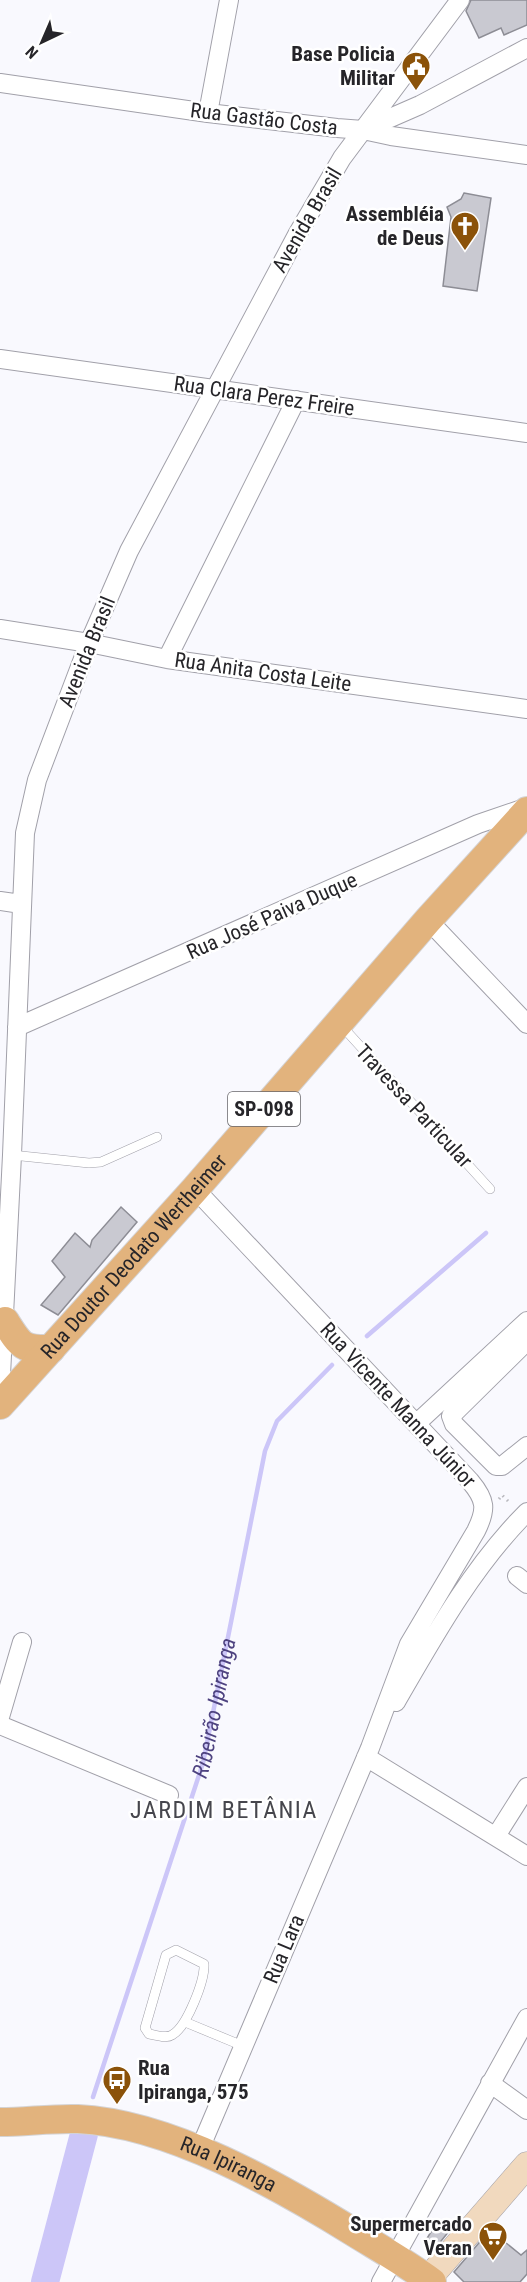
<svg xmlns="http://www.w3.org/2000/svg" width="527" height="2282" viewBox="0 0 527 2282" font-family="'Roboto Condensed',sans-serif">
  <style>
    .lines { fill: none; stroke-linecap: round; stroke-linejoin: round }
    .stream { stroke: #ccc6f8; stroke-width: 4.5 }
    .river { stroke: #ccc6f8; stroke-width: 28 }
    .building { fill: #c9c9d1; stroke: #8d8d95; stroke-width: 1.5 }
    .service-casing { stroke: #a1a0a9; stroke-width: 10 }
    .minor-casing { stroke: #a1a0a9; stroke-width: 20 }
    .secondary-casing { stroke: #a1a0a9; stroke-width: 27 }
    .primary-casing { stroke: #d4d3d4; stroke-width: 30 }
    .path { stroke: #b8b8bd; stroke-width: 3; stroke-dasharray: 1.5 4.5; stroke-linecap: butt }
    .service { stroke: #fff; stroke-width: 9 }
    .minor { stroke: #fff; stroke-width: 18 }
    .secondary { stroke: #f1d9be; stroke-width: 26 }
    .primary { stroke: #e2b37d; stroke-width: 28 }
    .labels { text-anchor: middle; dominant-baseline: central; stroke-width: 5; stroke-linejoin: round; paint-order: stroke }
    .shield { fill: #fff; stroke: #676669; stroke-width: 1.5 }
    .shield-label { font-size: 20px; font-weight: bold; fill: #262529 }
    .poi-label { font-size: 21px; font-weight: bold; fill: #262529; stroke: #fff; text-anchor: end }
    .street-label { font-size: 21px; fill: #262529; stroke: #fff }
    .water-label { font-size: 22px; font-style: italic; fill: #4e4380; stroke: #fff }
    .quarter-label { font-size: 24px; letter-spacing: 1.5px; fill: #46464d; stroke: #fff }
  </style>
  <rect width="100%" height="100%" fill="#f9f9fe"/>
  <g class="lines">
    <g class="stream">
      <path d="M367,1336L486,1233"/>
      <path id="s1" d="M93,2097L203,1763L265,1451L277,1421L332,1365"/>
    </g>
    <path class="river" d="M45,2282L84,2134"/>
  </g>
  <path class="building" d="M471,0H527V25L504,35L501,28L479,38L466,11Z
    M464,193L491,198L477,291L443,286L451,217L447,207L461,199Z
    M121,1207L137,1222L58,1315L41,1305L65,1277L52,1261L75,1233L90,1247L92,1240Z
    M437,2222L450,2230L437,2246L426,2240Z
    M490,2230L521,2255L527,2250V2274L520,2282H464L454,2272Z"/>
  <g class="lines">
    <g class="service-casing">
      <path id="service" d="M340,1024L490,1189
        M12,1155L89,1163L101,1162L157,1137
        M176,1950L204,1964C205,1980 187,2027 172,2035C166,2039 157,2035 149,2034L145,2028L166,1955Z
        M185,2022L243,2046"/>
    </g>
    <g class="minor-casing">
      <path id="minor" d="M0,83L208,113L337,128L363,130L391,136L527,155
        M208,113L229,0
        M365,129L420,105L527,48
        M0,359L527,433
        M0,629L89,643L167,659L527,709
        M167,659L296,400
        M0,901L21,904
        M428,920L527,1024
        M17,1027L478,824L525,808
        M195,1189L470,1481C486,1500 487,1509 476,1531L409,1644L370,1748L199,2151
        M527,1341L451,1416L454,1424L496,1466H502L527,1446
        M0,1395L12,1155L25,833L37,780L89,643L129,551L298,233L342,158L460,0
        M417,1423L527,1321
        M517,1576L527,1584
        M396,1702C434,1636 473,1566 527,1512
        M0,1717L22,1642
        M0,1725L169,1795
        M366,1757L527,1856
        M496,1836L527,1787
        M490,2083L527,2110
        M381,2282L527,2018"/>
    </g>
    <g class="secondary-casing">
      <path id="secondary" d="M428,2279L527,2165"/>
    </g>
    <g class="primary-casing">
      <g id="primary">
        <path d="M5,1321C20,1345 22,1350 51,1349"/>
        <path id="s2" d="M0,1405L195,1189L428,920L527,811"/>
        <path id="s3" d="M0,2122C26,2122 52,2118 78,2119C169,2123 279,2186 355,2233C381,2249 407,2264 432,2282"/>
      </g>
    </g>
    <path class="path" d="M499,1499L502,1495L511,1504"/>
    <use href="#service" class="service"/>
    <use href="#minor" class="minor"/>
    <use href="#secondary" class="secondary"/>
    <use href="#primary" class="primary"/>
  </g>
  <defs>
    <g id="civic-pin" transform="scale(1.5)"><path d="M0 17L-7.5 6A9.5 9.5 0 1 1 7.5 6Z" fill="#8b5209" stroke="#fff"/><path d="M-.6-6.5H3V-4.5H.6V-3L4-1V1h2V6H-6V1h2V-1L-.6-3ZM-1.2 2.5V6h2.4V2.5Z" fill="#fff"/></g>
    <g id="church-pin" transform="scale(1.5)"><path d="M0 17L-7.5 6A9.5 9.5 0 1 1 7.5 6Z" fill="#8b5209" stroke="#fff"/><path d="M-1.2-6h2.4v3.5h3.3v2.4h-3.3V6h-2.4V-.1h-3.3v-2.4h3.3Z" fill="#fff"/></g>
    <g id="bus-pin" transform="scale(1.5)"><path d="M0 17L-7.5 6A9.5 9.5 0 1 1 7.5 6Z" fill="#8b5209" stroke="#fff"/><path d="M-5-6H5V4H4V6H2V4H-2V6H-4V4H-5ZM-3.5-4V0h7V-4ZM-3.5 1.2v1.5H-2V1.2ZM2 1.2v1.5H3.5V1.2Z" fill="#fff"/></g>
    <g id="supermarket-pin" transform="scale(1.5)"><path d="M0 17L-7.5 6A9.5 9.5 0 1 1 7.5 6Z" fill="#8b5209" stroke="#fff"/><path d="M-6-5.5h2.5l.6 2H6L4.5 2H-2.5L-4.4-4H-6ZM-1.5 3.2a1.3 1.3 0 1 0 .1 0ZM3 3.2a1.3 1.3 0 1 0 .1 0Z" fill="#fff"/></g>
  </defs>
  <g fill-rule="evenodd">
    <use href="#civic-pin" x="416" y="66"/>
    <use href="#church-pin" x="465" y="226"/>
    <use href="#bus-pin" x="117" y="2080"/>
    <use href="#supermarket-pin" x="493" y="2236"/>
  </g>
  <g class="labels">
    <rect class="shield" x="228" y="1092" width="72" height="34" rx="4.5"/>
    <g class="shield-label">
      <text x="264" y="1109">SP-098</text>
    </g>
    <g class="poi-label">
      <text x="395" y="54">Base Policia<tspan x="395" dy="24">Militar</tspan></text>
      <text x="444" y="214">Assembléia<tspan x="444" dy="24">de Deus</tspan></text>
      <text x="138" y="2068" text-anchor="start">Rua<tspan x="138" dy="24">Ipiranga, 575</tspan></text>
      <text x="472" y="2224">Supermercado<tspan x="472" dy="24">Veran</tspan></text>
    </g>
    <g class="street-label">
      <text transform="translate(264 119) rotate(7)">Rua Gastão Costa</text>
      <text transform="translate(307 220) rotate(-60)">Avenida Brasil</text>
      <text transform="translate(264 396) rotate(8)">Rua Clara Perez Freire</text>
      <text transform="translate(87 652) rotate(-68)">Avenida Brasil</text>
      <text transform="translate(263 672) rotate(8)">Rua Anita Costa Leite</text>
      <text transform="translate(272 916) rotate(-24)">Rua José Paiva Duque</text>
      <text transform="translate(414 1106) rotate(47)">Travessa Particular</text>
      <text stroke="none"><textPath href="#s2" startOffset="200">Rua Doutor Deodato Wertheimer</textPath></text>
      <text transform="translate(398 1405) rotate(47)">Rua Vicente Manna Júnior</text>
      <text transform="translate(284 1949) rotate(-67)">Rua Lara</text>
      <text stroke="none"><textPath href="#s3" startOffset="236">Rua Ipiranga</textPath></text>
    </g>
    <g class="water-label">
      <text stroke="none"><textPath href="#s1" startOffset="408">Ribeirão Ipiranga</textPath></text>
    </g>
    <g class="quarter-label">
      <text x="224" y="1810">JARDIM BETÂNIA</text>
    </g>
  </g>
  <g transform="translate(42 42) rotate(224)" stroke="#ffffff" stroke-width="4.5" paint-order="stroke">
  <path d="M0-4.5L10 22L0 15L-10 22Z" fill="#262529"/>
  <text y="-9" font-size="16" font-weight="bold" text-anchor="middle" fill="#262529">N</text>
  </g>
</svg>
